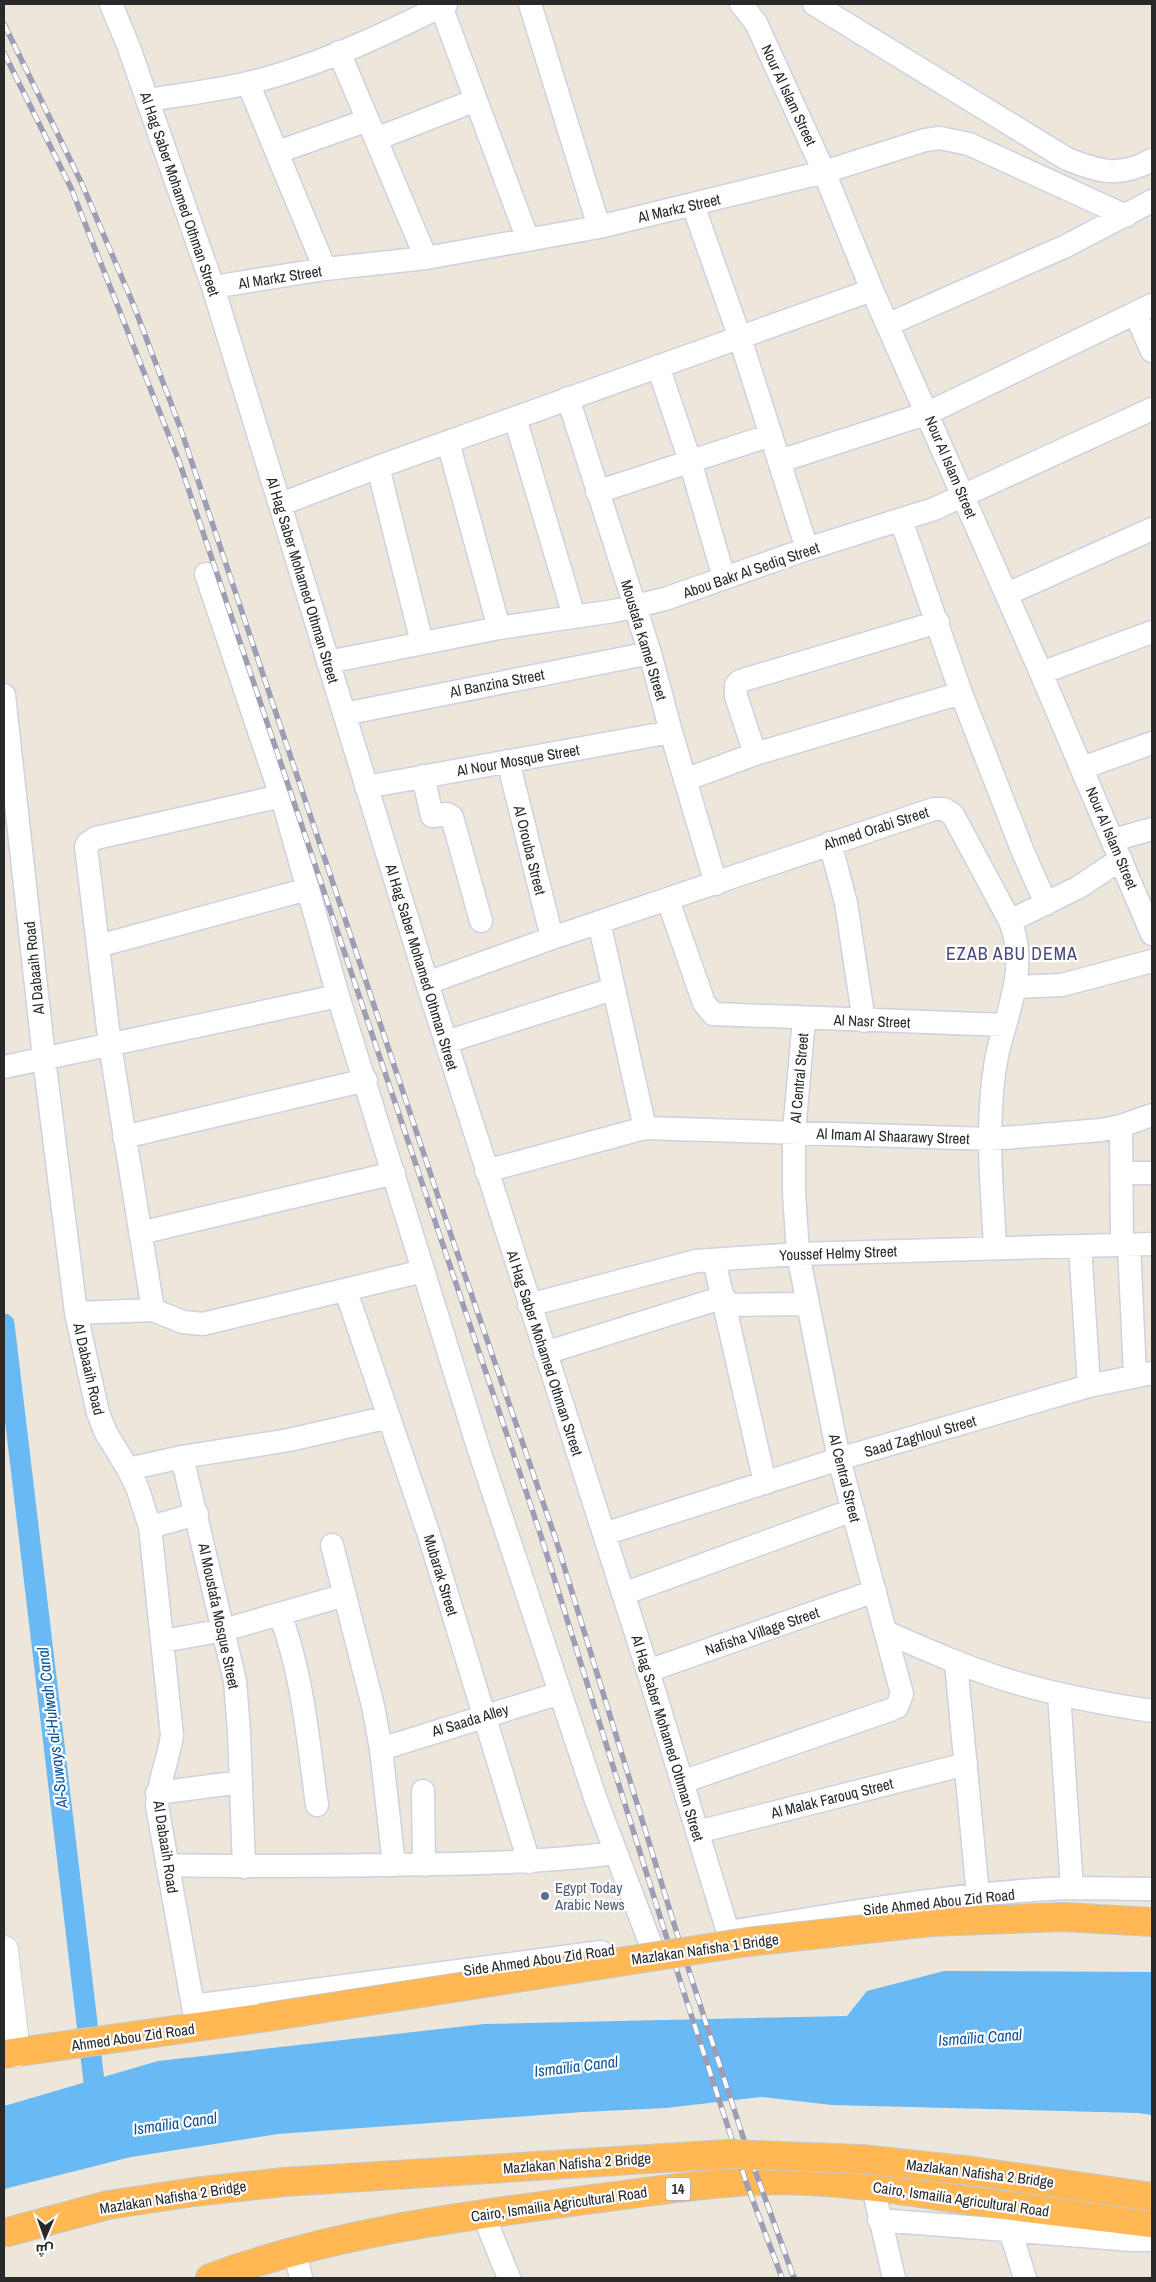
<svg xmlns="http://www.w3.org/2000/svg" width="1156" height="2282" viewBox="0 0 1156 2282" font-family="'Archivo Narrow',Cairo,sans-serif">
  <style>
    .water { fill: #68b9f4 }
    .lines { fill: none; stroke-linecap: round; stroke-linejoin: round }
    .canal { stroke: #68b9f4; stroke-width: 21 }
    .street-casing { stroke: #cfd0e3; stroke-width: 25 }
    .secondary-casing { stroke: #cfd0e3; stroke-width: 30 }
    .highway-casing { stroke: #c7c7c7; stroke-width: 30 }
    .street { stroke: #fff; stroke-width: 22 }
    .secondary { stroke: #fff; stroke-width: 28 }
    .highway { stroke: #ffb853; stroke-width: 28 }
    .rail-casing { stroke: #9d9db5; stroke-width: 5.5 }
    .rail { stroke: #fff; stroke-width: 4; stroke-dasharray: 11; stroke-linecap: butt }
    .highway-bridge-casing { stroke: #c7c7c7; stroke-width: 30; stroke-linecap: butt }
    .highway-bridge { stroke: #ffb853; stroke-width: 28 }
    .service-dot { fill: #5c6f8a; stroke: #fff; stroke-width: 2 }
    .labels { text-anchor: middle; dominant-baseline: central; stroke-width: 4.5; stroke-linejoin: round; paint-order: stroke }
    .shield { fill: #fff; stroke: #696969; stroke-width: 1 }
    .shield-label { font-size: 14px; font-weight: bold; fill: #292929 }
    .street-label { font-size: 15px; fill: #292929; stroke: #fff }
    .service-label { font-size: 15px; fill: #4e5e75; stroke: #fff; text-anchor: start }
    .water-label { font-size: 16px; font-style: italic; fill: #0753a0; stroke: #fff }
    .quarter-label { font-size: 18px; letter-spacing: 1px; fill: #48497c; stroke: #fff }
  </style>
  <rect width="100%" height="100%" fill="#ece7da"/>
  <path class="water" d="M944,1971L1152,1972V2115L1138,2113L832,2105L761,2097L666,2108L583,2112L278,2134L131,2157L4,2189V2106L158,2061L484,2024L847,2016L867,1991Z"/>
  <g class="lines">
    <path class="canal" d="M4,1324L97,2107"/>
    <g class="street-casing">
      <path id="street" d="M111,4L128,45L213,287L427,983L648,1671L728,1932
        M530,4L599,227
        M741,4L756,23L824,172L872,290L1041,673L1152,934
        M814,4L1067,159C1100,172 1119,178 1152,160
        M441,6L528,240
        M339,52L426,258
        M248,83L325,269
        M147,100C185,94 223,90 260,80C324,63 387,33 446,4
        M376,139L476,100
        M278,152L368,120
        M693,205L740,338L807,549
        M213,287L325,269L426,258L599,227L824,172L925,140L940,138L969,144L1126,216
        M1136,315L1152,351
        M889,324L1066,246L1152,201
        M658,366L690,461L724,578
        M568,398L650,653L671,732L716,884
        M515,418L574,616
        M448,442L499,628
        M780,461L928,413L1152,305
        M378,467L422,643
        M597,492L771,435
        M281,504L378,467L872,290
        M901,520L961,693L1023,852L1046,904
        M206,574L285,808L338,996L478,1447L596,1800L651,1945
        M1007,594L1152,529
        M328,662L499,628L614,611L665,599L807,549L934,509L1152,409
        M1041,673L1152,632
        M4,695L44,1058L76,1313L98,1413L106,1433L128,1469L137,1487L150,1527L172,1735C169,1759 158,1781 157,1806L197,2028
        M344,714L650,653
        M755,754L736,696V685L740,681L938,622
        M508,761L552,938
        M1082,768L1152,743
        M423,776L432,816L447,814L452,817L481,921
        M685,780L755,754L961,693
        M366,787L671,732
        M1113,840L1152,829
        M830,843L846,903L864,1021
        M668,900L704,1003L713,1014L1005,1025
        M1010,921L1079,887L1121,859
        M599,922L645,1128
        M98,946L308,889
        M427,983L552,938L934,809H944L953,815L1010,921C1028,965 1009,1007 998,1051C994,1069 992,1088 991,1107C988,1154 993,1202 995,1248
        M1015,987L1062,985L1152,961
        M446,1042L613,989
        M4,1067L338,996
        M1121,1126L1122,1245
        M124,1137L366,1080
        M486,1171L645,1128L991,1139L1101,1130L1121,1126L1152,1115
        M1121,1173H1152
        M140,1233L394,1173
        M1129,1245L1135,1375
        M1080,1246L1089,1386
        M714,1260L765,1483
        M346,1291L428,1532L529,1862
        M529,1305L696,1261L798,1254L1152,1244
        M726,1305L808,1304
        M153,1310L110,1045L86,847L88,843L96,838L281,796
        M76,1313L153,1310L183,1322L203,1324L423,1271
        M545,1353L724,1297
        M182,1457L235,1681L239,1732L244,1867
        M128,1469L182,1457L289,1440L389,1417
        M150,1527L197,1514
        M604,1534L839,1459L1089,1386L1152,1373
        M332,1545L373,1706L381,1749L394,1865
        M623,1594L853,1510
        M280,1614C303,1676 308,1740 317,1805
        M886,1632C927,1650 967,1668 1010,1681C1056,1695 1105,1704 1152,1711
        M163,1641L224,1630L345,1595
        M956,1663L978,1896
        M648,1671L875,1591
        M1059,1694L1072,1888
        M381,1749L560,1693
        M682,1782L890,1710L897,1707L902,1694L839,1459L798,1254L794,1192V1132L804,1019
        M423,1791L424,1865
        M157,1793L241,1782
        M697,1832L966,1764
        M167,1865C240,1867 312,1866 384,1865C462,1864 538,1863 616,1853
        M729,1932C841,1914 958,1892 1072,1888C1099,1888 1126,1889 1152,1889
        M193,2006L601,1952
        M873,2187L894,2278
        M483,2214L509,2278
        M879,2220L1132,2240H1152
        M1010,2230L1025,2278
        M295,2251L301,2278"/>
    </g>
    <g class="secondary-casing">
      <path id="secondary" d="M4,1950L16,2053"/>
    </g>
    <g class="highway-casing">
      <path id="highway" d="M4,2054L261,2018
        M210,2278C332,2233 457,2217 585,2200C659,2191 735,2177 809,2181C867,2184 924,2194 981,2202C1038,2210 1095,2216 1152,2223"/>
    </g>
    <use href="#street" class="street"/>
    <use href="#secondary" class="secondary"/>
    <use href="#highway" class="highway"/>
    <g class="rail-casing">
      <path id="rail" d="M4,24L82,184L134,306L180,427L450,1232L556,1540L679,1940L745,2143L794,2278
        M4,53L71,188L179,461L541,1536L684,1993L746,2182L782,2278"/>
    </g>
    <use href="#rail" class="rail"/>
    <g class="highway-bridge-casing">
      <path id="highway-bridge" d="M261,2018L747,1942L931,1922L1062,1917L1152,1922
        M4,2233L108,2205L194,2192L284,2182L727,2154L861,2159L973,2171L1152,2197"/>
    </g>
    <use href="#highway-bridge" class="highway-bridge"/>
  </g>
  <circle class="service-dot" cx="545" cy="1896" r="5"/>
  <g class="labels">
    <rect class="shield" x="665.5" y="2177.5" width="25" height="23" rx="4"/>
    <g class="shield-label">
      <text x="678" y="2189">14</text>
    </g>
    <g class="street-label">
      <text transform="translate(789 95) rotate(65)">Nour Al Islam Street</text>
      <text transform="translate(180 194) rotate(71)">Al Hag Saber Mohamed Othman Street</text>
      <text transform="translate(679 208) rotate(-13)">Al Markz Street</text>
      <text transform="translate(280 277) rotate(-9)">Al Markz Street</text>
      <text transform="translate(951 467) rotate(67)">Nour Al Islam Street</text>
      <text transform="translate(751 570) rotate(-19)">Abou Bakr Al Sediq Street</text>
      <text transform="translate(303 580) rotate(73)">Al Hag Saber Mohamed Othman Street</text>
      <text transform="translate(644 640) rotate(73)">Moustafa Kamel Street</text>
      <text transform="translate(497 683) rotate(-11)">Al Banzina Street</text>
      <text transform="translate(518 760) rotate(-10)">Al Nour Mosque Street</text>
      <text transform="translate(876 828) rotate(-18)">Ahmed Orabi Street</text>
      <text transform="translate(1112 838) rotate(67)">Nour Al Islam Street</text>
      <text transform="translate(530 850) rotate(76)">Al Orouba Street</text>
      <text transform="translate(422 967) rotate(73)">Al Hag Saber Mohamed Othman Street</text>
      <text transform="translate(34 968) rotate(-96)">Al Dabaaih Road</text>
      <text transform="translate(872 1021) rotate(2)">Al Nasr Street</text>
      <text transform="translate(799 1078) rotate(-85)">Al Central Street</text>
      <text transform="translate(893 1136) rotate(2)">Al Imam Al Shaarawy Street</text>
      <text transform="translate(838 1253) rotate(-2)">Youssef Helmy Street</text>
      <text transform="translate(545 1353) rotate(72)">Al Hag Saber Mohamed Othman Street</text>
      <text transform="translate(89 1369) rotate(77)">Al Dabaaih Road</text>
      <text transform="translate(920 1436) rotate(-16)">Saad Zaghloul Street</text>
      <text transform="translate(845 1478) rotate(76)">Al Central Street</text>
      <text transform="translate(441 1575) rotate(73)">Mubarak Street</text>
      <text transform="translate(219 1616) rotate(78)">Al Moustafa Mosque Street</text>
      <text transform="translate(762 1631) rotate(-19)">Nafisha Village Street</text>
      <text transform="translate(470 1720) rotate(-17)">Al Saada Alley</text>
      <text transform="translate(668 1738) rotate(73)">Al Hag Saber Mohamed Othman Street</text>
      <text transform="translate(832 1798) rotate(-14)">Al Malak Farouq Street</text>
      <text transform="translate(166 1847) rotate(81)">Al Dabaaih Road</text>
      <text transform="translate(939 1902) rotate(-6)">Side Ahmed Abou Zid Road</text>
      <text transform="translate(705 1949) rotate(-8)">Mazlakan Nafisha 1 Bridge</text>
      <text transform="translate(539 1960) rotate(-8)">Side Ahmed Abou Zid Road</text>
      <text transform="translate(133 2037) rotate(-8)">Ahmed Abou Zid Road</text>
      <text transform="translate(577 2163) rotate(-4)">Mazlakan Nafisha 2 Bridge</text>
      <text transform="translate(980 2173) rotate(7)">Mazlakan Nafisha 2 Bridge</text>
      <text transform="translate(173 2197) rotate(-9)">Mazlakan Nafisha 2 Bridge</text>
      <text transform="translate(961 2199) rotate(8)">Cairo, Ismailia Agricultural Road</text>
      <text transform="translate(559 2204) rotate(-8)">Cairo, Ismailia Agricultural Road</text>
    </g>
    <g class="service-label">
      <text x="555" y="1887">Egypt Today<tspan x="555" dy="17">Arabic News</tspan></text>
    </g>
    <g class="water-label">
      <text transform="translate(52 1728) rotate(-97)">Al-Suways al-Ḥulwah Canal</text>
      <text transform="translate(980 2037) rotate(-4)">Ismaïlia Canal</text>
      <text transform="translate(576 2066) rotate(-7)">Ismaïlia Canal</text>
      <text transform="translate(175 2123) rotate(-8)">Ismaïlia Canal</text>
    </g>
    <g class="quarter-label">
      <text x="1012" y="953">EZAB ABU DEMA</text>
    </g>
  </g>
  <rect width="1156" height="2282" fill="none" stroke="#292929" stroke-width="10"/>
  <g transform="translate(45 2237) rotate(182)" stroke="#ffffff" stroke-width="4" paint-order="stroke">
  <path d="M0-4L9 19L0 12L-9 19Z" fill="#292929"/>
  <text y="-8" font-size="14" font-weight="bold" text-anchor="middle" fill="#292929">ش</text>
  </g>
</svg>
